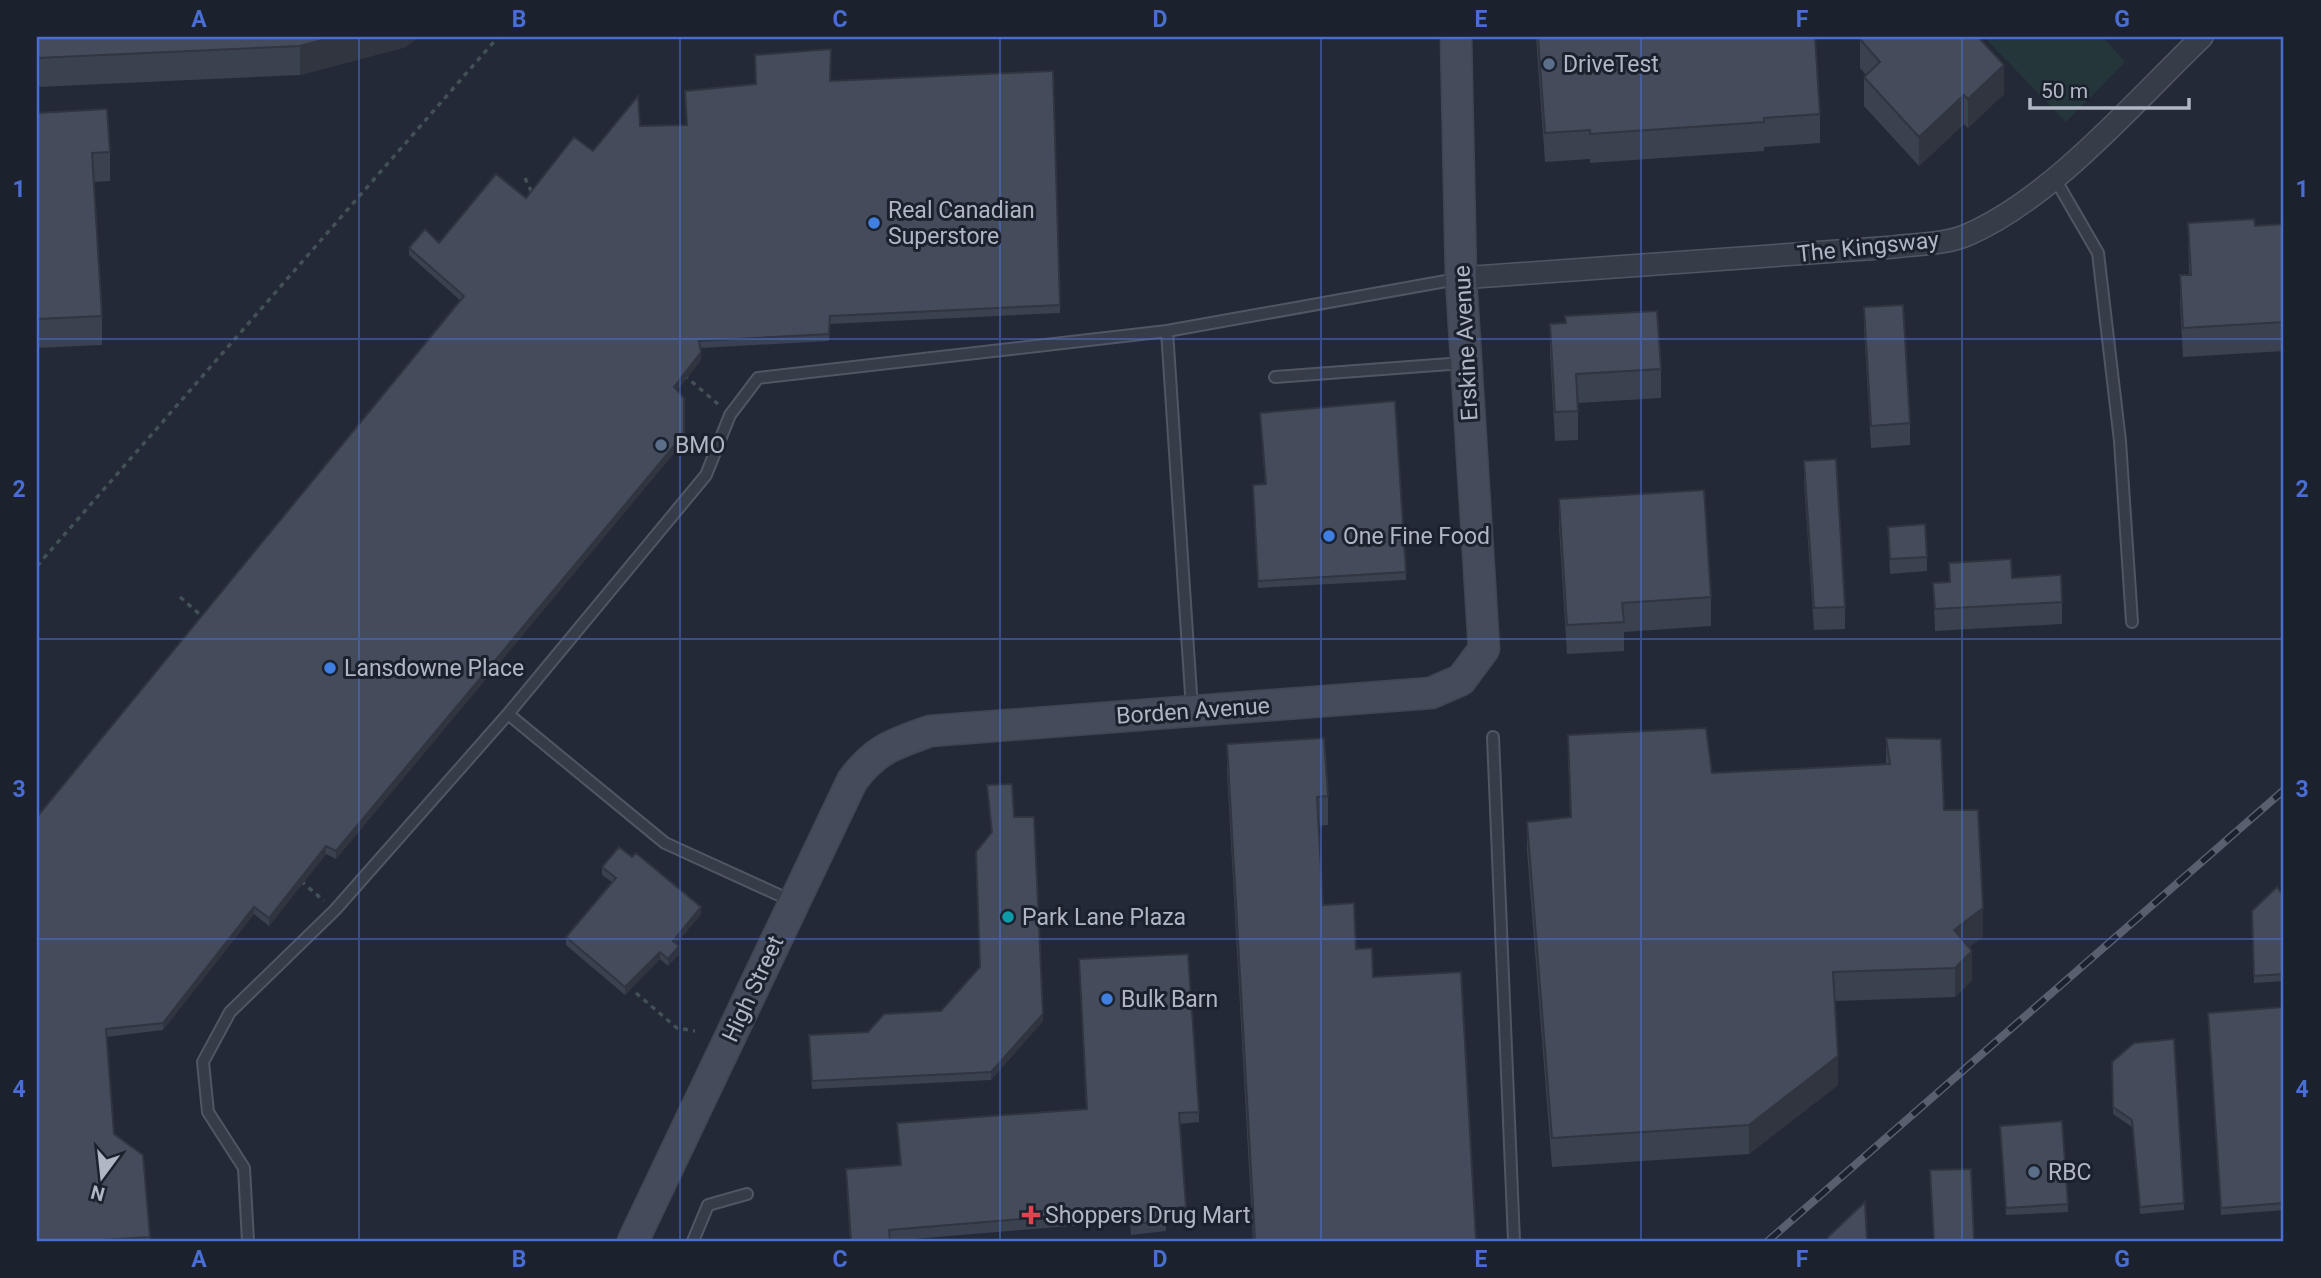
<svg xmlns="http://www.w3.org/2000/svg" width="2321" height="1278" viewBox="0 0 2321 1278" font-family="Roboto,sans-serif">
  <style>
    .green { fill: #25363a }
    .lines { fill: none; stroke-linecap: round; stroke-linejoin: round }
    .lane-casing { stroke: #515663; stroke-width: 14 }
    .street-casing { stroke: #515663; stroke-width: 24 }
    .secondary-casing { stroke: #3f4551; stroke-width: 33 }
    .path { stroke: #425156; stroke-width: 3.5; stroke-dasharray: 5 5; stroke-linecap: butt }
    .lane { stroke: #363c48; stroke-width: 10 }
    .street { stroke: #363c48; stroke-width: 21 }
    .secondary { stroke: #444b5b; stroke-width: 30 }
    .rail-casing { stroke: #585f6f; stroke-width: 8 }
    .rail { stroke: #1b212d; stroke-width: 5; stroke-dasharray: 16; stroke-linecap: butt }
    .wall { fill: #3a414f }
    .shaded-wall { fill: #303540 }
    .building { fill: #444c5c; stroke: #303540; stroke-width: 2 }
    .grid { fill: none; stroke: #496dd2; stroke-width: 2; stroke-opacity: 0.55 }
    .service-dot { fill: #5c6f8a; stroke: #1b212d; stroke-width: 2.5 }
    .shop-dot { fill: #3f7fe0; stroke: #1b212d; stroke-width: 2.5 }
    .culture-dot { fill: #0f9aa8; stroke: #1b212d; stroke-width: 2.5 }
    .health-dot { fill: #e0444e; stroke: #1b212d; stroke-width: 2.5 }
    .labels { text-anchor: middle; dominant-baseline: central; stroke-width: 6; stroke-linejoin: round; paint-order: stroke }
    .poi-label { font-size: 23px; fill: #b1b6c4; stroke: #1b212d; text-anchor: start }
    .street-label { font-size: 23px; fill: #b1b6c4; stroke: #1b212d }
    .neatline { fill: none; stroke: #496dd2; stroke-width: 2.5 }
    .grid-label { font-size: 23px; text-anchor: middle; font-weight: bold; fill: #496dd2 }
  </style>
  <rect width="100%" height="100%" fill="#232937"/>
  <path class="green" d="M1984,37H2103L2125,62L2066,122Z"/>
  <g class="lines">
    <g class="lane-casing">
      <path id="lane" d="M2054,177L2098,253L2120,441L2132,622
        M1167,331L1192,709
        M1275,377L1463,363
        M1493,737L1514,1241
        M792,901L665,843L508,714L706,475L730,415L758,378L1167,331L1457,279
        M248,1241L244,1168L208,1112L203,1062L230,1012L335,910L508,714
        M693,1241L708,1205L747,1194"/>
    </g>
    <g class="street-casing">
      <path id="street" d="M1461,278L1894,247C1917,244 1947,244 1967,235C2053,198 2135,101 2202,37"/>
    </g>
    <g class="secondary-casing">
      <path id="secondary" d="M633,1241L852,781C875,749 894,744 930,731L1431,693L1461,680L1484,649L1461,278L1456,37"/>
    </g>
    <path class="path" d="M525,178L532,193
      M684,375L718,404
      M37,566L498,37
      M180,597L204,618
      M301,881L324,901
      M636,993L677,1028L695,1031"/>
    <use href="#lane" class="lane"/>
    <use href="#street" class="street"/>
    <use href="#secondary" class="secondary"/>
    <g class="rail-casing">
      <path id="rail" d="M1768,1241L2284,790"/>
    </g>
    <use href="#rail" class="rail"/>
  </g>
  <path class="wall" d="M37,37L406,47L300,75L37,87Z
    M1536,37H1815L1820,114V143L1764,147V151L1590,163V159L1545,162Z
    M1860,39L2004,94L1968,128L1964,124L1919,166L1864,106V77L1866,75L1860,68Z
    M831,81L1060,305V313L830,324L829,341L700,348L701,360L677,390L684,398V441L336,859L326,854L269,926L254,914L163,1030L106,1037L114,1134L143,1155L150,1241H37V817L461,301L409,255V248L439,243L526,198L593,151L640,126L687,125Z
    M37,113L110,152V181L94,182L102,316V345L37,348Z
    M2188,223L2255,226L2284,224V351L2183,357L2180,304V275H2189Z
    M1864,307L1910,423V445L1871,448L1864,329Z
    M1565,323L1661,369V398L1578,403V440L1555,441L1550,353V324Z
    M1260,413L1406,572V580L1258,588L1253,493L1265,484Z
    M1804,461L1845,607V629L1814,630L1804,483Z
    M1559,499L1711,597V626L1624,632V651L1567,654L1559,528Z
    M1888,527L1927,557V571L1890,574Z
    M1949,563L2012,578L2062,602V624L1935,631L1933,583L1949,582Z
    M1568,735L1712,773L1886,764V738L1944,810L1983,937L1969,947L1972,980L1955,997L1835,1001L1838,1085L1749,1154L1552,1167L1527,851V822L1570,818Z
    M1227,744L1328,796V825L1318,826L1323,905L1356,949L1373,977L1476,1241H1253L1227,772Z
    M987,785L1014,817L1043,1021L991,1080L812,1089L809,1042L868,1032L941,1011L980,968L992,833Z
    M602,867L701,914L676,944L679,954L668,966L660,959L625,995L566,945V937L612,882L602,875Z
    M2284,897V981L2254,983L2252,911Z
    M1079,959L1199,1112V1122L1179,1124L1186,1217L1166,1219V1231L1131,1235L1130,1221L890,1241H850L846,1169L900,1165L897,1123L1086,1109Z
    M2284,1007V1210L2221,1215L2208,1021Z
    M2112,1070L2184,1203V1210L2140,1214L2132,1127L2113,1114Z
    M2000,1126L2068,1204V1212L2006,1215Z"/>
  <path class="shaded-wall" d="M333,37H419L406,47L300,75V46Z
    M2004,65V94L1968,128V99Z
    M1964,95V124L1919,166V137Z
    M701,352V360L674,394V387Z
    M684,434V441L336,859V851Z
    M326,846V854L269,926V918Z
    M254,907V914L163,1030V1023Z
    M701,907V914L673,948V941Z
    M1983,908V937L1954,959V930Z
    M679,946V954L668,966V959Z
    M1972,951V980L1955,997V968Z
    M660,952V959L625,995V987Z
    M1043,1014V1021L991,1080V1072Z
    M1838,1056V1085L1749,1154V1125Z"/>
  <path class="building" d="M37,37H333L300,46L37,58Z
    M1538,37H1815L1820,114L1764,118V122L1590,134V130L1545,133Z
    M1862,37H1978L2004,65L1968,99L1964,95L1919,137L1864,77L1880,62L1860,39Z
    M831,49L830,81L1053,71L1060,305L830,316L829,334L699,341L701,352L674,387L684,398V434L336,851L326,846L269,918L254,907L163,1023L106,1029L114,1134L143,1155L150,1237L83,1241H37V817L464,296L409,248L425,229L439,243L496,174L526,198L574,137L593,151L638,96L640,126L687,125L685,91L756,84L755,55Z
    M107,109L110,152L92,153L102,316L37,319V113Z
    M2254,219L2255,226L2284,224V322L2183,328L2180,275H2191L2188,223Z
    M1903,305L1910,423L1871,426L1864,307Z
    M1657,311L1661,369L1576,374L1578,411L1555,412L1550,324L1566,323L1565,316Z
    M1395,401L1406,572L1258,581L1253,485L1266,484L1260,413Z
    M1836,459L1845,607L1814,608L1804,461Z
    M1704,490L1711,597L1622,603L1624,622L1567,625L1559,499Z
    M1925,524L1927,557L1890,559L1888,527Z
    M2011,559L2012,578L2061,575L2062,602L1935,609L1933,583L1950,582L1949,563Z
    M1706,728L1712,773L1890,764L1886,738L1941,739L1944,810H1978L1983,908L1954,930L1972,951L1955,968L1833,972L1838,1056L1749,1125L1552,1138L1527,822L1571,817L1568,735Z
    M1324,738L1328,796L1317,797L1323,905L1354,903L1356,949L1372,948L1373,977L1461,972L1476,1241H1255L1227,744Z
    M1012,784L1014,817H1034L1043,1014L991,1072L812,1081L809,1035L868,1032L884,1014L941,1011L980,967L976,852L992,832L987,785Z
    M619,847L632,857L636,853L701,907L673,941L679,946L668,959L660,952L625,987L566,937L616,878L602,867Z
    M2277,887L2284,897V974L2254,976L2252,911Z
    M1188,954L1199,1112L1179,1113L1186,1207L1165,1209L1166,1221L1131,1224L1130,1210L889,1230L890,1241H851L846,1169L901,1165L897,1123L1087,1109L1079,959Z
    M2284,1007V1203L2221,1208L2208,1013Z
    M2174,1039L2184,1203L2140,1207L2132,1120L2113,1107L2112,1062L2134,1043Z
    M2062,1121L2068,1204L2006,1208L2000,1126Z
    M1971,1169L1974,1241H1934L1930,1170Z
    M1865,1202L1867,1241H1828V1237Z"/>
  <path class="grid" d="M359,37V1241M680,37V1241M1000,37V1241M1321,37V1241M1641,37V1241M1962,37V1241M37,339H2284M37,639H2284M37,939H2284"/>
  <g class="service-dot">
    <circle cx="1549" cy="64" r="7"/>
    <circle cx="661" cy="445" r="7"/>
    <circle cx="2034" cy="1172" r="7"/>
  </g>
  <g class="shop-dot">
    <circle cx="874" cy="223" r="7"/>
    <circle cx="1329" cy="536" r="7"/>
    <circle cx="330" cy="668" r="7"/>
    <circle cx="1107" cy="999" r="7"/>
  </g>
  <circle class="culture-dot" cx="1008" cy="917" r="7"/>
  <path class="health-dot" d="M1027.5 1204.5h7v7h7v7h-7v7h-7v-7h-7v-7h7z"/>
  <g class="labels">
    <g class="poi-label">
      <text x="1563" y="64">DriveTest</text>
      <text x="888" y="210">Real Canadian<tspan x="888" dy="26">Superstore</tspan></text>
      <text x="675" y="445">BMO</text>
      <text x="1343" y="536">One Fine Food</text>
      <text x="344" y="668">Lansdowne Place</text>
      <text x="1022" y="917">Park Lane Plaza</text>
      <text x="1121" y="999">Bulk Barn</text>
      <text x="2048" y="1172">RBC</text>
      <text x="1045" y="1215">Shoppers Drug Mart</text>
    </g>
    <g class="street-label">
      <text transform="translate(1868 247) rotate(-6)">The Kingsway</text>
      <text transform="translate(1466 343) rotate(-93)">Erskine Avenue</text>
      <text transform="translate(1193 711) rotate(-4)">Borden Avenue</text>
      <text transform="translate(753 989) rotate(-65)">High Street</text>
    </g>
  </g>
  <rect width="2321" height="1278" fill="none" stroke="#1b212d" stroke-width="77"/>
  <g transform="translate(102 1177) rotate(195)" stroke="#1b212d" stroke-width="5" paint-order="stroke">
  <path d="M0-5L12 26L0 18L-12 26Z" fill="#b1b6c4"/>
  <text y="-10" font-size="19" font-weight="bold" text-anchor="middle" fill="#b1b6c4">N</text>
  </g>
  <path d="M2030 98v10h159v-10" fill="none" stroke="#b1b6c4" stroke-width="3.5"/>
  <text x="2041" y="98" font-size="21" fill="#b1b6c4" stroke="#1b212d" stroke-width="5" paint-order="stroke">50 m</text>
  <rect x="38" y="38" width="2244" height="1202" class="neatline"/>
  <g class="grid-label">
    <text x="199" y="27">A</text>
    <text x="519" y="27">B</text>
    <text x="840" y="27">C</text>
    <text x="1160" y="27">D</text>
    <text x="1481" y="27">E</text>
    <text x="1802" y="27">F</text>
    <text x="2122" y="27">G</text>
    <text x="19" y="197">1</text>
    <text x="2302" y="197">1</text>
    <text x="19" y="497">2</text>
    <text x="2302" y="497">2</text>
    <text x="19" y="797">3</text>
    <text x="2302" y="797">3</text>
    <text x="19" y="1097">4</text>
    <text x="2302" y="1097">4</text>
    <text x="199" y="1267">A</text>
    <text x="519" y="1267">B</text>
    <text x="840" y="1267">C</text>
    <text x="1160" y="1267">D</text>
    <text x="1481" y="1267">E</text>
    <text x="1802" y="1267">F</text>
    <text x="2122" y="1267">G</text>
  </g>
</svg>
